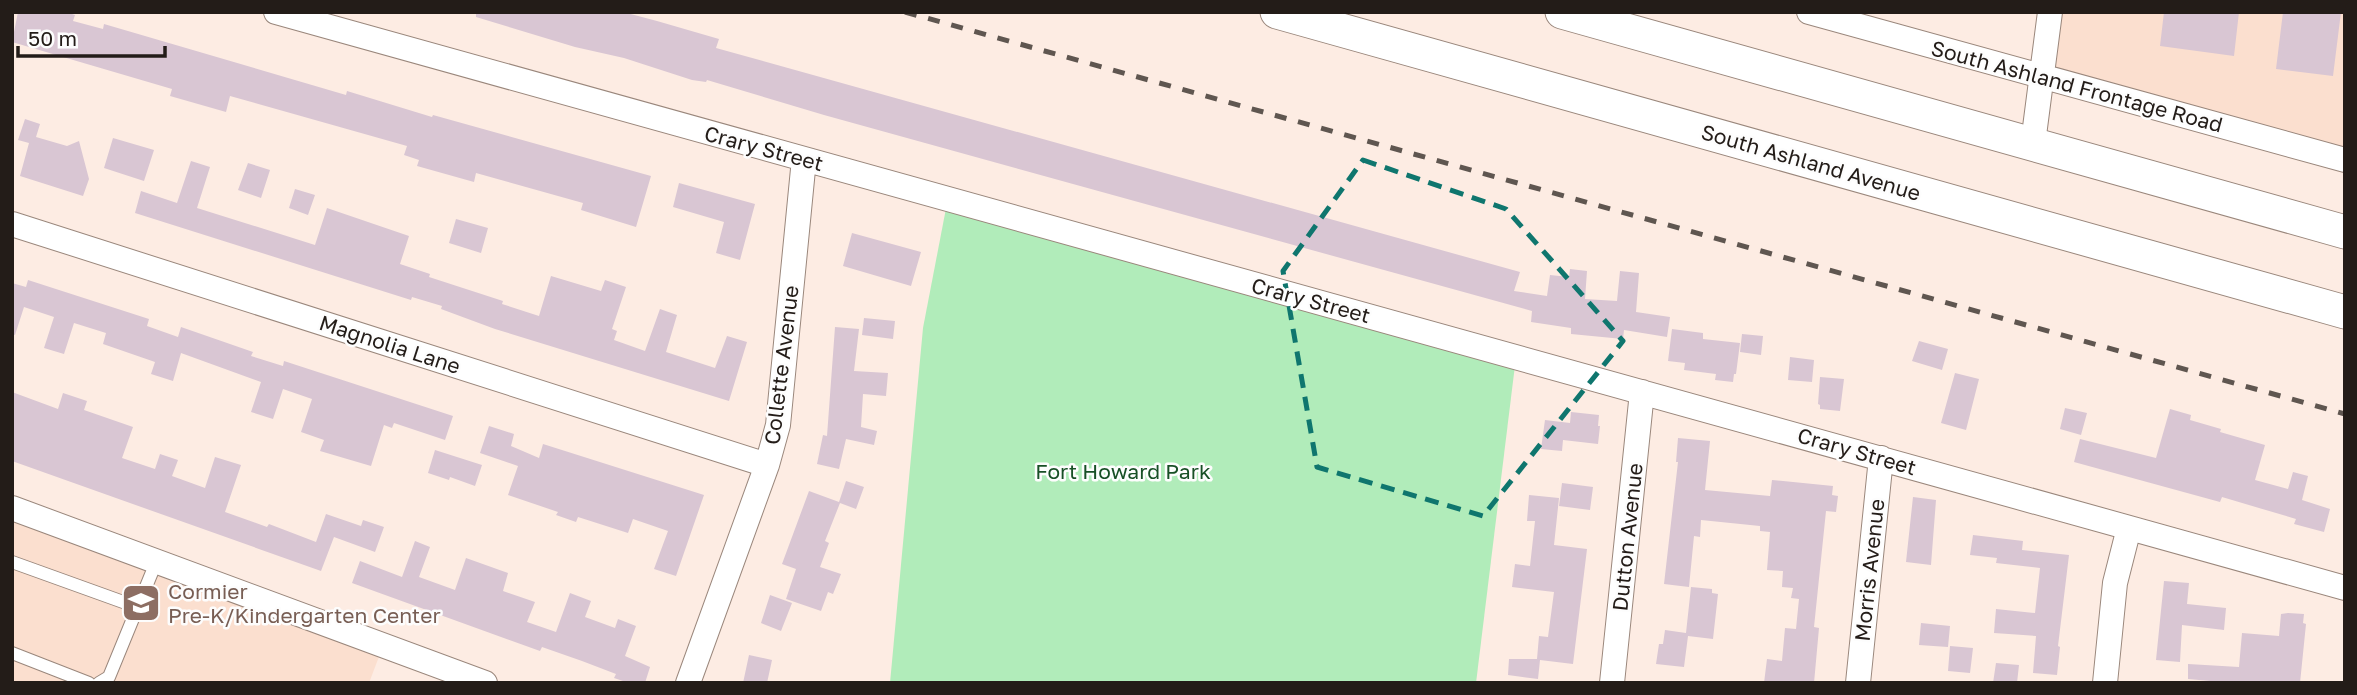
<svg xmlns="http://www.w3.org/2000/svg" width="2357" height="695" viewBox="0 0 2357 695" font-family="'Golos Text',sans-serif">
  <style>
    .built { fill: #fbdfcf }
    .green { fill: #b1ecba }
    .building { fill: #d9c6d3 }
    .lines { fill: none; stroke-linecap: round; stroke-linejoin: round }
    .lane-casing { stroke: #9a877c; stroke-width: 14 }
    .street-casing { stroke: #9a877c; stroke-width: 26 }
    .secondary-casing { stroke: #9a877c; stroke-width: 35 }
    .lane { stroke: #fff; stroke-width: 12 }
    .street { stroke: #fff; stroke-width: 24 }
    .secondary { stroke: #fff; stroke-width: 33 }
    .rail { stroke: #5f5650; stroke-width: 5; stroke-dasharray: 12 12; stroke-linecap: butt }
    .marked { fill: none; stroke: #0f766e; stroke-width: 5; stroke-dasharray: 14 9; stroke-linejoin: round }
    .labels { text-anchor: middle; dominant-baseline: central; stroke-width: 5; stroke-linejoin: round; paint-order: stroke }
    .street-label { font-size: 21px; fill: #231c18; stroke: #fdfdfd }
    .park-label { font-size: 21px; fill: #185026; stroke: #fdfdfd }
    .education-label { font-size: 21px; fill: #785e54; stroke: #fdfdfd; text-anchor: start }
  </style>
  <rect width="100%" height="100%" fill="#fdece3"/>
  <path class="built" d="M2050,12H2345V160L2043,78Z
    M12,508L383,646L369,683H12Z"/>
  <path class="green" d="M948,198L1516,357L1476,683H890L923,328Z"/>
  <path class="building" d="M18,12H66L75,15L73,21L103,29L104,24L346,95L347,91L432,117L433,115L651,176L636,227L581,210L583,203L476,173L474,182L417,166L419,160L404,155L407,146L230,96L226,112L170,96L172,89L12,42Z
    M476,12H623L657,21L719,39L716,48L1520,272L1514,291L1547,296L1550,275L1569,277L1570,269L1587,271L1585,299L1617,301L1620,271L1639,273L1636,312L1670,317L1667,337L1624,330L1623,339L1571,334V328L1531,322L1532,311L824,115L707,80L706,82L692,80L624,58L575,47L476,17Z
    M2164,12H2239L2234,56L2160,46Z
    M2283,12H2341L2333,76L2276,69Z
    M25,119L40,124L36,137L67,146L79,141L89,179L83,196L20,176L29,143L18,140Z
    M113,138L154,150L144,181L104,168Z
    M191,161L210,167L197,208L315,245L327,208L409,236L400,264L430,274L429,277L503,301L502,304L539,316L551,276L601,291L605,280L626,287L612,329L617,331L614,340L645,351L660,309L677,315L666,352L715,368L727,336L747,342L729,401L495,329L441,309L442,306L412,297L411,300L135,213L141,191L177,203Z
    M248,163L270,170L261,198L238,190Z
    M679,183L755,204L740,260L716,253L724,222L673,207Z
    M295,189L315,195L308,215L289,208Z
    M456,219L488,228L481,253L449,243Z
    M852,233L921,252L911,286L843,266Z
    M28,280L149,319L147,326L178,337L181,327L253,352L251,356L283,366L284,361L453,416L445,440L394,423L392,428L384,425L371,466L320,451L324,440L301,432L312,399L283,389L273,419L251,412L261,382L181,353L173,381L151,374L155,362L103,344L106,333L74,323L64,354L44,348L54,317L24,307L15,335L12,334V283L26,287Z
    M864,318L895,321L893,339L862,335Z
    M835,327L859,329L854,371L888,373L886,396L863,394L861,427L877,431L874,445L846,439L839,469L817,464L823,435L827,436Z
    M1672,329L1703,333V339L1740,343L1736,374H1734L1733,382L1715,380L1716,374L1684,370L1685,363L1668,361Z
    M1742,334L1763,336L1761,355L1740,352Z
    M1919,341L1948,349L1942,370L1912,361Z
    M1790,357L1814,360L1812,382L1788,380Z
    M1955,373L1979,379L1966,430L1941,423Z
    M1820,377L1844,379L1840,411L1820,409V405L1818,404Z
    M12,392L58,409L63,393L87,401L84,410L133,427L122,458L155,469L160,454L178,460L172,476L205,488L215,457L241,465L225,512L267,527L269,524L316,542L326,514L361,526L363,520L384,527L375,552L334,537L321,571L12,461Z
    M2065,408L2087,413L2081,435L2060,429Z
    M2170,409L2191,415L2190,420L2221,429L2220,432L2265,445L2255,480L2288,489L2293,472L2308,476L2302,500L2330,509L2324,532L2294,524L2296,519L2222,497L2220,502L2074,462L2080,439L2156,458Z
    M1571,412L1599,415L1598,426H1600L1598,444L1563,440L1562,451L1541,449L1545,420L1570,423Z
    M489,426L514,434L511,446L539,458L543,444L704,495L676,576L654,569L668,531L633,519L628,533L578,517L576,522L556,515L558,512L508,495L518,466L480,453Z
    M1678,438L1710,441L1705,490L1770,496L1772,480L1833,486L1832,495L1838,496L1836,512L1826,511L1814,627L1819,628L1814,683H1764L1767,659L1782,661L1785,628L1796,629L1799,599L1791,598L1793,588L1782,587L1783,571L1767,570L1770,532L1760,531V526L1701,520L1700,537L1694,536L1689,587L1664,584L1678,462H1676Z
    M435,450L482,465L475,486L450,477L449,480L428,473Z
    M846,481L864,487L856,509L840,503L825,541L829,543L820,567L841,574L833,594L828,592L821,611L786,599L796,569L782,564L809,491L839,502Z
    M1562,483L1593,487L1590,510L1559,506Z
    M1529,495L1559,498L1554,545L1587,549L1573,664L1540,660L1538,679L1508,675L1509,659H1537L1539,636L1548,637L1554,592L1512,587L1515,564L1530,566L1535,521H1527Z
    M1913,497L1936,500L1931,565L1906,562Z
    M1973,535L2023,541L2022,550L2069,555L2058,646L2060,647L2057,675L2033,673L2036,636L1994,633L1996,609L2035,613L2040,568L1996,563L1997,558L1970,555Z
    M415,541L430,547L419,577L455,590L466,558L508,573L503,591L535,602L527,622L556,632L570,593L591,601L585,617L615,628L618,619L636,626L625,656L650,667L645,683H629L614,678L616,674L582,661L542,647L540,651L352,583L360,561L402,577Z
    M2164,581L2189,583L2187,604L2226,608L2224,630L2182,625L2180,662L2156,660Z
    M1691,587L1712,589V593L1718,594L1713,639L1688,636L1684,667L1656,664L1659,644H1663L1665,630L1686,633Z
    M770,595L792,603L781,631L761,623Z
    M2288,613L2304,614L2303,623L2306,624L2300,683H2232L2188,679V664L2239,667L2242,633L2279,636L2281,614Z
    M1921,623L1950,626L1948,647L1919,645Z
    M1950,646L1973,648L1970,673L1948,671Z
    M749,655L772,660L767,683H743Z
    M1996,663L2019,665L2017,683H1993Z"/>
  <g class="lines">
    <g class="lane-casing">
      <path id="lane" d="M12,562L137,607
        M12,653L89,683
        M99,683L109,677L157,560"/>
    </g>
    <g class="street-casing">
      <path id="street" d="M276,12L2345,588
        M1809,12L2345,160
        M2033,143L2050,12
        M12,224L767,465
        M12,508L485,683
        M688,683L767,465L778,425L804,159
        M1612,683L1642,392
        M1858,683L1881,458
        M2105,683L2115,583L2129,528"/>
    </g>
    <g class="secondary-casing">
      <path id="secondary" d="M1277,12L2345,312
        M1562,12L2345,232"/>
    </g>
    <use href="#lane" class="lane"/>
    <use href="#street" class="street"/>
    <use href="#secondary" class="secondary"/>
    <path class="rail" d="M905,12L2345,414"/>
  </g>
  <path class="marked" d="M1363,160L1506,209L1623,341L1483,516L1317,467L1283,271Z"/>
  <defs>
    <g id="school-square" transform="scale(2.0125)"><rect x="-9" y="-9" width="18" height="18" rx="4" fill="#8d6e63" stroke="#fdfdfd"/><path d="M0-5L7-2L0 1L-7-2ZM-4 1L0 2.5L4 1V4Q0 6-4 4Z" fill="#fff"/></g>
  </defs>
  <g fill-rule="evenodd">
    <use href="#school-square" x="141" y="603"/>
  </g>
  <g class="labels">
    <g class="street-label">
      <text transform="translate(2077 86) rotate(15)">South Ashland Frontage Road</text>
      <text transform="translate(764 148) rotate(15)">Crary Street</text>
      <text transform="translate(1811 162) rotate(16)">South Ashland Avenue</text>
      <text transform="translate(1311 300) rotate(15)">Crary Street</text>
      <text transform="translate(390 344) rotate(18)">Magnolia Lane</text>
      <text transform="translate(781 365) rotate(-83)">Collette Avenue</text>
      <text transform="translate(1857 451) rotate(16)">Crary Street</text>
      <text transform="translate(1627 537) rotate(-84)">Dutton Avenue</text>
      <text transform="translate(1869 570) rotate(-84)">Morris Avenue</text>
    </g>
    <g class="park-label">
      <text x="1123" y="471">Fort Howard Park</text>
    </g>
    <g class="education-label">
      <text x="168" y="591">Cormier<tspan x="168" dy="24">Pre-K/Kindergarten Center</tspan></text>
    </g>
  </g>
  <rect width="2357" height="695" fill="none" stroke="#231c18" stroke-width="28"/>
  <path d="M18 46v10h147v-10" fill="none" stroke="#231c18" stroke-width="3.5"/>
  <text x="28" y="46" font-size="21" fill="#231c18" stroke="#fdfdfd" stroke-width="5" paint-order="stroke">50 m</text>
</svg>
